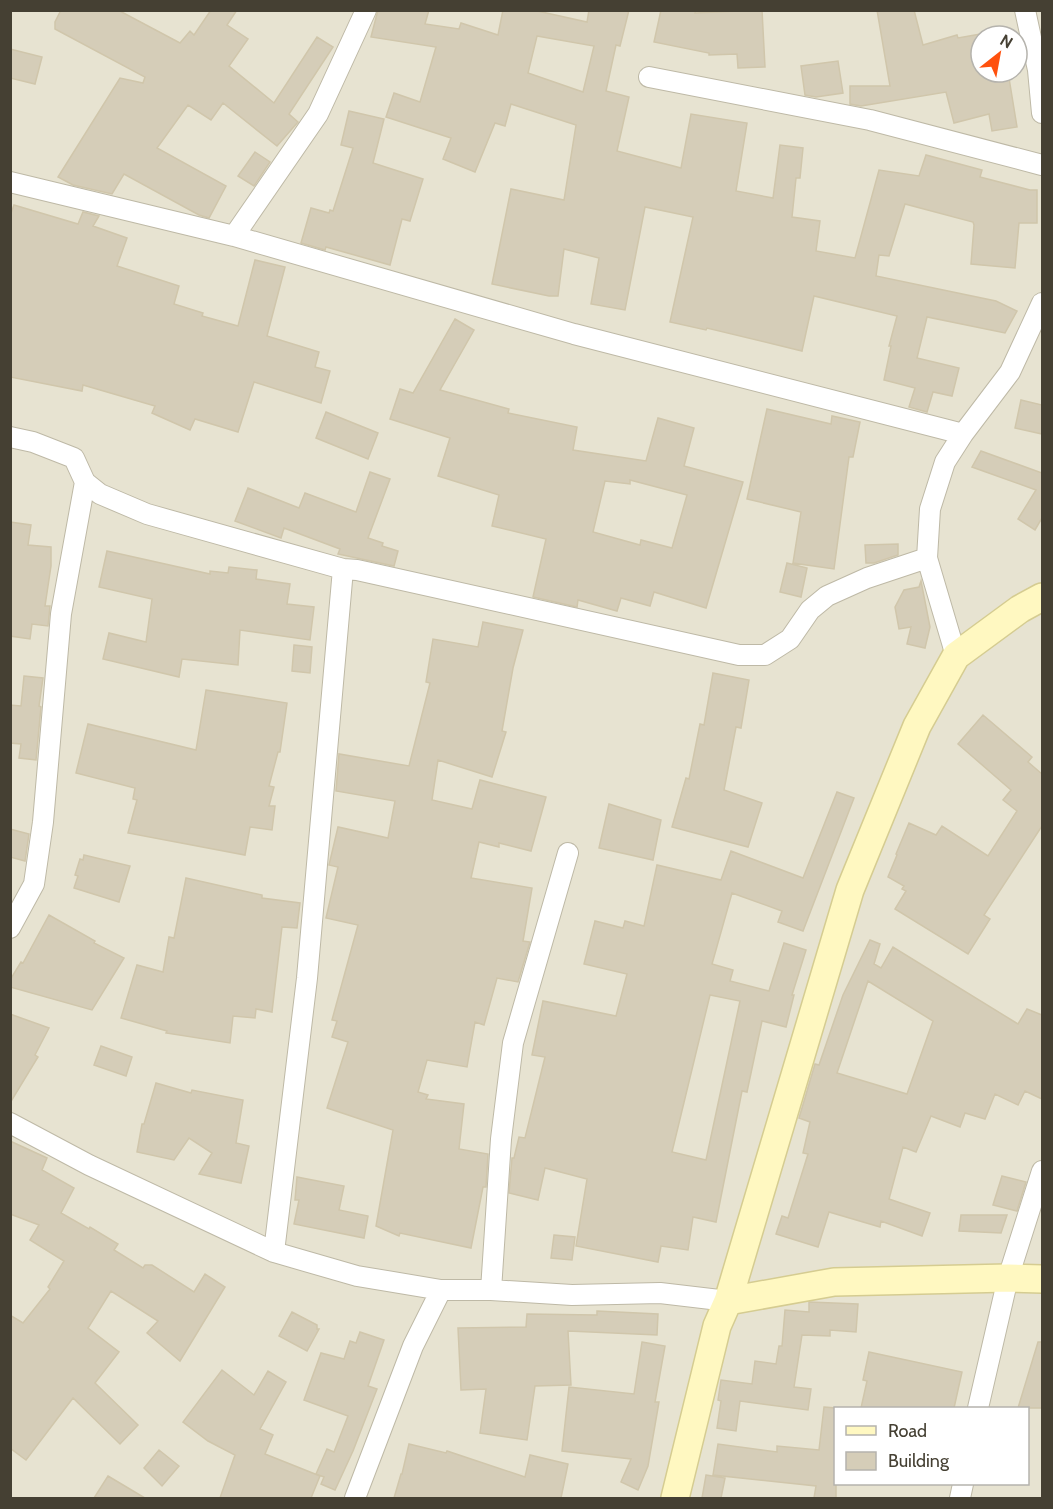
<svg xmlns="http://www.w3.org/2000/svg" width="1053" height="1509" viewBox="0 0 1053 1509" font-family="Cabin,sans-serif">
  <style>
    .residential { fill: #e7e3d1; fill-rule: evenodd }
    .building { fill: #d5cdb8; stroke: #d0c6ab; stroke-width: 1.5; fill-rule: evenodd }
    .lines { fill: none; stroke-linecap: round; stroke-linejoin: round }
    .street-casing { stroke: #beb9a6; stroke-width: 22 }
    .secondary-casing { stroke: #d5cc91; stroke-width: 30 }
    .street { stroke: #fff; stroke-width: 20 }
    .secondary { stroke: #fff8c1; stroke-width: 27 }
  </style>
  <rect width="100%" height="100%" fill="#f3f0e3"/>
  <path class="residential" d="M11,11H1042V1498H11ZM981,36H1017V72H981ZM836,1408H1028V1484H836Z"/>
  <path class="building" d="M61,10H118L180,43L190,31L194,35L211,10H237L227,25L248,39L229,66L274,103L317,37L333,47L289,114L298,122L277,146L223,103L211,120L188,105L157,148L226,186L209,218L199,215L124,174L112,194L73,185L58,177L120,78L143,83L145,77L55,29V22Z
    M378,10H429L425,24L459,29L461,23L498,35L503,10H533L587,22L589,10H629L620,46L616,45L606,91L629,97L617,151L681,168L691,114L747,123L736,191L773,198L780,145L803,148L800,178H796L792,217L820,221L816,251L855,258L879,170L919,176L926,155L982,170L980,177L1030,190H1037V223H1019L1015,268L971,264L974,225L973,222L905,204L889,256L879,255L876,276L996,301L1017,311L1005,333L927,317L917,358L959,368L952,396L933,392L927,412L909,407L915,388L884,380L891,346H889L897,316L814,296L802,351L707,328L706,330L670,322L693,217L645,207L625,310L591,304L599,258L564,249L558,296H549L492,284L511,189L564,200L576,125L511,104L505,126L495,123L475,172L443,159L451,138L386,117L394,93L420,102L436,47L371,37ZM537,36L594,46L583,92L528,73Z
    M661,10H696L695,13L762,10L765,67L738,68L737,54L709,55V53L654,42Z
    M877,10H914L923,45L957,35L958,38L981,34V72H1008L1017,127L992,131L989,114L954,123L946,92L861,106L850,104V86H890Z
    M10,49L42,57L35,84L10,78Z
    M838,61L843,93L816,97L805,95L801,66Z
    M349,111L384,119L373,163L423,179L410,221L402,219L390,265L326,247L325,250L301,243L311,208L329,213L330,210L333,211L353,148L341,145Z
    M255,152L270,162L254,186L238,176Z
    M14,205L78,224L83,212L99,216L93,226L127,238L117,266L179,286L174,304L203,313L202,316L238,326L255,260L285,267L267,336L319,352L315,367L330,371L321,403L254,382L238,432L195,419L190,430L152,413L155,406L83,385L82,391L10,377V216Z
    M455,319L474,330L440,390L509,409L508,413L577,427L573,450L646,461L658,418L694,428L684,466L743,482L706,608L654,592L650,606L621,598L617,611L578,600L577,607L533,597L546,539L492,526L499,495L438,476L450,438L390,419L400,389L413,393ZM630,480L687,495L672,548L641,540L640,545L593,532L605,481L630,484Z
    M1021,400L1042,405V434L1015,428Z
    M767,409L831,424L832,416L860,422L853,457H849L834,569L793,563L801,512L747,499Z
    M326,412L378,433L368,459L316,438Z
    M981,451L1042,473V518L1035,530L1018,519L1036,490L972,467Z
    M370,472L390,479L368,538L383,543L382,546L398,551L394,566L338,554L340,549L284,528L281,538L235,521L248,488L299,508L305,493L356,512Z
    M10,522L31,525L28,545L51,547V566L45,606H50L48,626L32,624L30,639L10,636Z
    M898,544V555L874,563H866L865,545Z
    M107,551L210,574V571L228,573L229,567L257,570L256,579L290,584L287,604L314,607L310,640L240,630L238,665L182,659L179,677L103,659L109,633L146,642L152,599L99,587Z
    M787,563L807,568L801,597L780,592Z
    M921,581L930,627L925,648L907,644L911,627L899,629L895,607L904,590L919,587Z
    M483,622L523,630L513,668L502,731L506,732L492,777L438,760L432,800L472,809L480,780L546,797L531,851L499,843V847L479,842L471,878L532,888L523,941L530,942L518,982L497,978L484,1025L475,1022L467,1067L427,1060L418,1092L428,1095L426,1099L464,1104L459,1149L488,1154L486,1187H483L471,1248L400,1233L399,1236L376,1226L393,1130L327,1108L348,1042L332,1037L337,1021L332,1020L358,925L326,918L338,867L329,865L338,827L388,838L395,801L336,791L339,754L409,766L430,683L426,682L433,639L478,647Z
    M294,645L312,647L310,673L292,671Z
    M713,673L749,680L741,728L736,727L724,790L762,803L748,847L672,827L686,778L689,779L700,724L704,725Z
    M24,676L43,678L39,706L41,707L36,760L19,758L21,744L10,743V705L21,706Z
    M206,690L287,703L280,752H278L269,786L274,787L269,806H275L272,830L250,827L245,855L128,833L137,800L133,799L135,788L76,773L88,724L196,750Z
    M983,715L1032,757L1028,762L1042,774V826L984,915L990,919L968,954L895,909L906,891L902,889L904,886L888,877L897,855L896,854L909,823L936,835L942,826L988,856L1017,811L1003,800L1011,790L958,744Z
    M837,792L854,798L803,931L778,922L782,911L732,893L712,964L733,970L730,981L769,991L784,943L806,950L792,995H794L786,1027L762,1021L747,1092L742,1091L716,1222L693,1217L688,1250L661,1246L658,1262L576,1246L587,1179L545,1168L538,1200L509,1193L512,1158H514L519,1137L525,1138L545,1057L532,1055L543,1001L616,1016L627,974L584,964L595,921L623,928L625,921L644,926L657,865L721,880L731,851L803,878ZM710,995L740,1001L706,1160L672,1152Z
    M609,804L661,820L653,860L599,848Z
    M10,829L29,834L25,861L10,857Z
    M84,855L130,866L119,902L74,888L78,876L75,875L80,859L83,860Z
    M186,878L262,895V898L300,903L297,928L282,927L272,1012L256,1009L255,1018L233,1016L230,1043L166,1033L167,1031L121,1018L137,965L163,972L169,937L174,938Z
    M49,915L95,941L94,943L124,958L92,1010L10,987V980L21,962L23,963Z
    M870,940L880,944L874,964L881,968L893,947L1018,1024L1027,1009L1042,1015V1099L1025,1091L1018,1105L995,1094L985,1119L965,1113L960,1127L931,1116L916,1152L903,1147L889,1199L930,1213L922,1236L881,1221L880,1227L829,1212L818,1247L776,1234L782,1216L788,1218L808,1154L803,1153L810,1122L799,1118L815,1064L819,1065L843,995ZM868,981L933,1021L907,1094L837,1073Z
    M10,1014L49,1028L35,1055L38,1057L10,1103Z
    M101,1046L132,1057L126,1076L94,1065Z
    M156,1083L191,1093L192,1090L243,1100L236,1143L249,1146L241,1183L199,1174L212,1153L189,1138L174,1160L137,1152L142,1124H144Z
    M10,1141L47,1158L42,1170L74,1188L61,1213L89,1229L90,1227L118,1244L114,1250L143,1268L145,1265H152L194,1292L205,1274L225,1287L180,1361L147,1333L158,1321L111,1291L88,1328L119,1352L95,1383L138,1425L120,1444L73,1398L26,1460L10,1448V1315L23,1323L50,1289L48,1287L64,1261L30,1240L39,1225L10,1214Z
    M1002,1176L1026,1182L1017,1211L993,1205Z
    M297,1177L344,1186L339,1210L368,1216L364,1238L294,1224L299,1200H295Z
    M961,1215H1007L1001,1233L959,1231Z
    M554,1235L575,1237L572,1260L551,1258Z
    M809,1302L858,1304L856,1332L830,1330V1336L802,1335L794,1387L811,1389L808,1410L740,1401L736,1431L717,1428L721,1401L718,1400L721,1380L752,1384L755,1361L776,1364L779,1346H782L785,1310L809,1312Z
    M597,1311L658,1314L657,1335L568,1331L571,1385L535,1386L527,1440L480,1433L486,1389L461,1390L458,1328L526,1327L527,1314L597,1315Z
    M292,1312L317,1325V1329H319L307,1351L279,1336Z
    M360,1332L384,1340L368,1386L377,1389L353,1451L335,1490L321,1484L324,1477L316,1474L327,1449L334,1452L348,1416L304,1400L321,1353L344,1359L350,1341L356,1343Z
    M642,1342L665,1346L655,1402H659L648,1466L638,1490L621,1482L631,1459L562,1451L569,1387L634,1394Z
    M1038,1342H1042V1408H1018Z
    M869,1352L962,1372L954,1408H861L867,1381L863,1380Z
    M222,1370L254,1395L268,1371L286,1382L260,1429L273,1435L265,1454L320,1476L311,1498H220L235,1455L208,1441L183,1422Z
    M824,1407L836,1408V1498H814L816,1486L713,1475L718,1444L777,1452V1446L819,1450Z
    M409,1444L446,1453L447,1451L525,1477L530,1455L568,1464L561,1498H394L401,1474H402Z
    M159,1450L179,1466L162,1486L144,1468Z
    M706,1475L725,1478L721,1498H702Z
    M108,1476L145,1498H94Z"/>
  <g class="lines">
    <g class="street-casing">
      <path id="street" d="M1025,10L1038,70L1042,113
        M649,77L870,120L1042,165
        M10,182L234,236L574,334L963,434
        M234,236L318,114L366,10
        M10,437L33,442L74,458L85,482L100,494L147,514L343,569L357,570L739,655H765L790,639L810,610L827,596L867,578L927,558
        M956,656L927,558L930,509L945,462L963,434L1010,372L1042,303
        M10,928L34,884L43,822L61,614L85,482
        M10,1123L89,1165L274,1252L357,1276L441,1290H491L572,1295L660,1293L728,1301
        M274,1252L307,978L343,569
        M491,1290L501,1139L513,1043L568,853
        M978,1408L1008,1278L1042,1171
        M355,1498L413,1346L441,1290
        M960,1498L963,1484"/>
    </g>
    <g class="secondary-casing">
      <path id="secondary" d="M728,1301L834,1282L1008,1278L1042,1279
        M675,1498L717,1326L728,1301L850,890L917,726L956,656L1020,609L1042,597"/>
    </g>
    <use href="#street" class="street"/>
    <use href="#secondary" class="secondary"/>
  </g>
  <rect width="1053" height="1509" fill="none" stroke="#454033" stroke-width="24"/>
  <rect x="834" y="1407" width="195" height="78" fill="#ffffff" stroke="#b5b3ad" stroke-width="1.5"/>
  <rect x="846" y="1426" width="30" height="9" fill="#fff8c1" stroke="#b5b3ad" stroke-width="1.5"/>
  <text x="888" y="1437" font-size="18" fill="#454033">Road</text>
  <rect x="846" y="1452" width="30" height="18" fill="#d5cdb8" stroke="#b5b3ad" stroke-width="1.5"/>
  <text x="888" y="1467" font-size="18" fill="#454033">Building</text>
  <g transform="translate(999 54) rotate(31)"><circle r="28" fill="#ffffff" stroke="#b5b3ad" stroke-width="1.5"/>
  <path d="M0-4.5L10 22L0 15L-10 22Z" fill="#ff510e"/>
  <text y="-9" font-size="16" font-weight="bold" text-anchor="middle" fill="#454033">N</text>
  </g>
</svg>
